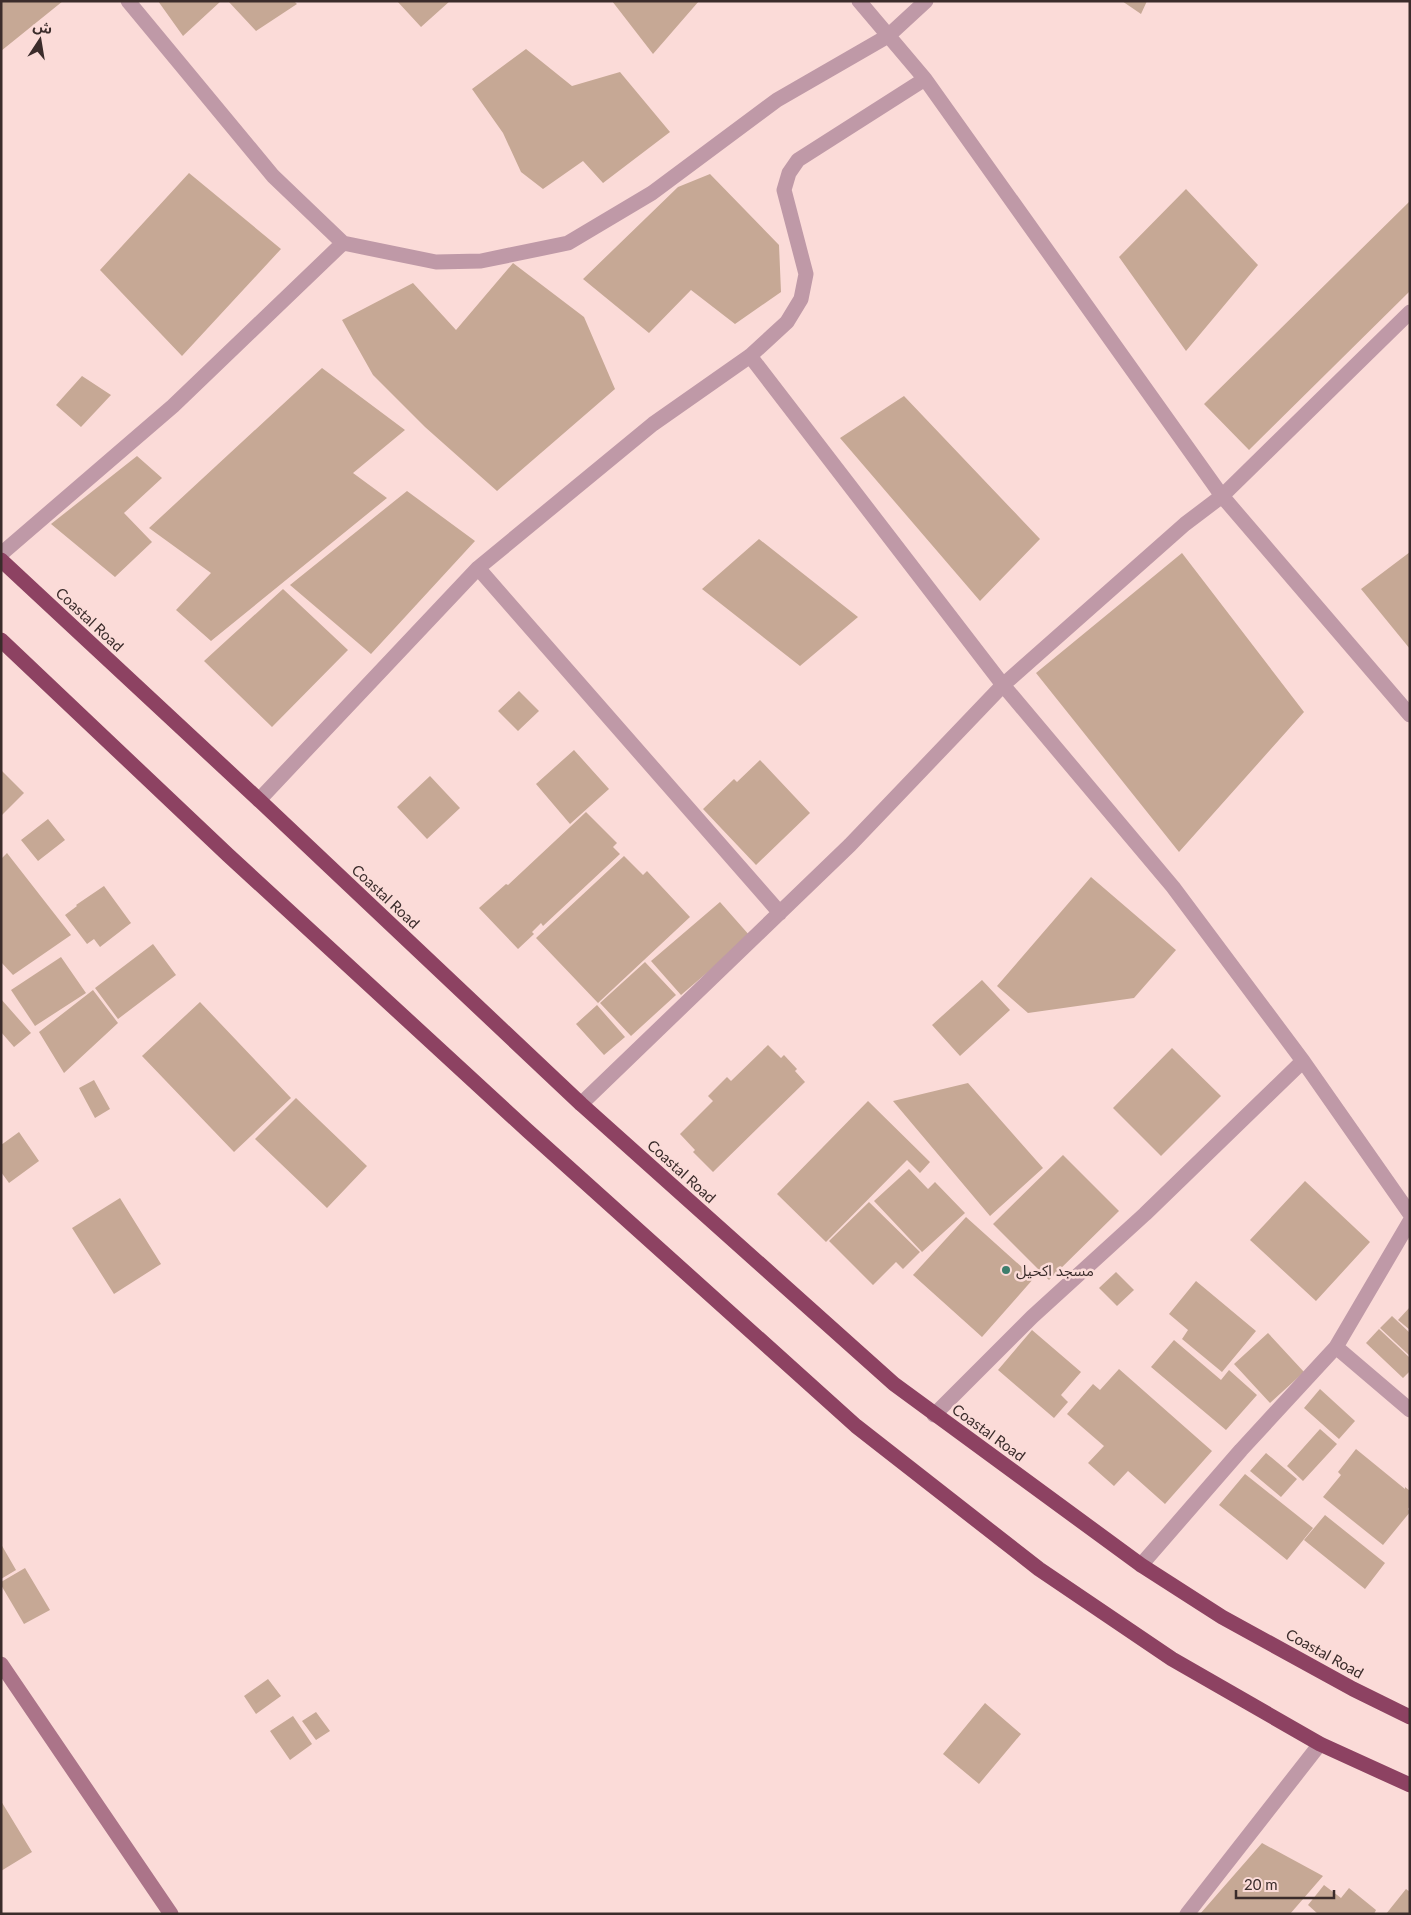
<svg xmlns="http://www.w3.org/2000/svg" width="1411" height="1915" viewBox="0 0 1411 1915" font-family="Lato,'Noto Sans Arabic',sans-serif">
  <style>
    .building { fill: #c6a895 }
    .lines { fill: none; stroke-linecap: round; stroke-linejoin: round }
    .street { stroke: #bf99a7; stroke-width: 15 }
    .secondary { stroke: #ab7489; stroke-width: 15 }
    .highway { stroke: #8d4262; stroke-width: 15 }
    .poi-dot { fill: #3d7e6d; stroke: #fbdbd8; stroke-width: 2 }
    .labels { text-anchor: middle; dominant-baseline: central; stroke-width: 5; stroke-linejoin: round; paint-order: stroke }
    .street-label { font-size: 15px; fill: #3b2c2b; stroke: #fbdbd8 }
    .poi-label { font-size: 15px; fill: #3b2c2b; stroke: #fbdbd8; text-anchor: start }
  </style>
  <rect width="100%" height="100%" fill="#fbdbd8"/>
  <path class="building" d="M1,1H63L1,51Z
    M158,1H221L183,36Z
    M228,1H294L297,4L256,31Z
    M397,1H450L421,27Z
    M612,1H699L653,54Z
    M1122,1H1147L1141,14Z
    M526,49L572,86L620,72L670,132L603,183L583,161L543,189L521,172L503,133L472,89Z
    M189,173L281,249L182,356L100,270Z
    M710,174L779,245L781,292L735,324L691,290L649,333L583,279L678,187Z
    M1186,189L1258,265L1186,351L1119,257Z
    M1410,201V291L1249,450L1204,404Z
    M513,263L584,317L615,389L497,491L425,427L373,375L342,320L413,283L456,330Z
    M322,368L405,430L353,473L387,498L211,641L176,610L211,573L149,528Z
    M82,376L111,395L81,427L56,405Z
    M904,396L1040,539L980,601L840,438Z
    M137,456L162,478L124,513L152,542L115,577L51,524Z
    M407,491L475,541L371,654L290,585Z
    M759,539L858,617L800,666L702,589Z
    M1410,552V649L1361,589Z
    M1182,553L1304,712L1179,852L1036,673Z
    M283,589L348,650L272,727L204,661Z
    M519,691L539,711L518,731L498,711Z
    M574,750L609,789L570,824L536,784Z
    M760,760L810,813L756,865L703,809L734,779L737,782Z
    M1,770L24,793L1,816Z
    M430,776L460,808L427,839L397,807Z
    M586,812L617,843L613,847L620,854L543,926L541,923L532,932L534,934L518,949L479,908L506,884L508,885Z
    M48,819L65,840L38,861L21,840Z
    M7,853L71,935L13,975L1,962V859Z
    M624,856L643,875L647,871L690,917L598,1003L536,938Z
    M1091,877L1176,950L1134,998L1028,1013L997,986Z
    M104,886L131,923L100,947L94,939L87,944L65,915L77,906L76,905Z
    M720,902L750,936L681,995L651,961Z
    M153,944L176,975L118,1019L95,988Z
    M61,957L86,993L35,1026L11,990Z
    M645,962L676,995L631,1036L600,1003Z
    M982,980L1010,1010L960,1056L932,1025Z
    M93,990L118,1023L64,1073L39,1032Z
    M1,999L31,1033L14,1047L1,1032Z
    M200,1002L291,1098L234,1152L142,1056Z
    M597,1005L625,1037L604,1055L576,1024Z
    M768,1045L781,1058L784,1055L797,1069L795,1071L805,1082L713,1172L693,1152L695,1150L680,1134L713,1101L708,1096L727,1077L731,1081Z
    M1172,1048L1221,1096L1161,1156L1113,1108Z
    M94,1080L110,1109L95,1118L79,1088Z
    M968,1083L1043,1168L990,1216L893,1101Z
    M296,1098L367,1166L327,1208L255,1139Z
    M868,1101L930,1162L920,1173L907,1160L826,1242L777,1194Z
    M19,1132L39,1161L9,1183L1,1172V1145Z
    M1063,1155L1119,1211L1049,1280L993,1224Z
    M909,1169L928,1189L935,1182L965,1213L922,1252L874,1201Z
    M1305,1181L1370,1242L1316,1301L1250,1240Z
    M120,1198L161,1264L114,1294L72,1228Z
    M869,1202L920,1252L903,1269L896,1262L873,1285L829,1241Z
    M966,1217L1034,1278L982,1337L913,1275Z
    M1116,1272L1134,1290L1117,1306L1099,1288Z
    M1196,1281L1256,1331L1222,1372L1182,1339L1188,1330L1169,1314Z
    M1410,1307V1330L1398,1320Z
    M1392,1316L1410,1333V1356L1380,1328Z
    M1379,1329L1410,1358V1371L1403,1378L1366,1343Z
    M1032,1330L1081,1372L1061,1395L1068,1402L1054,1418L998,1370Z
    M1268,1333L1304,1372L1270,1403L1234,1364Z
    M1174,1340L1221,1380L1229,1370L1257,1395L1226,1430L1151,1367Z
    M1119,1369L1212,1451L1165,1504L1128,1471L1114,1486L1088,1463L1104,1446L1067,1414L1093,1384L1100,1390Z
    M1320,1389L1355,1421L1339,1439L1304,1408Z
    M1320,1429L1337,1444L1303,1481L1287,1466Z
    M1356,1449L1405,1489V1487L1410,1491V1506L1408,1509L1410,1512L1383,1545L1323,1497L1341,1475L1338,1472Z
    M1266,1453L1297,1479L1281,1497L1250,1471Z
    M1245,1474L1313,1528L1287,1560L1219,1505Z
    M1325,1515L1385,1563L1365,1589L1304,1540Z
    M1,1544L16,1570L1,1579Z
    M25,1568L50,1610L24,1624L1,1585V1582Z
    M268,1679L281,1696L256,1714L244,1696Z
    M985,1703L1021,1734L979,1784L943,1754Z
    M316,1712L330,1731L316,1740L302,1721Z
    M293,1716L312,1744L290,1760L270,1731Z
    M1,1801L32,1852L1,1871Z
    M1262,1843L1323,1876L1290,1914H1200Z
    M1324,1885L1341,1898L1349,1888L1376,1910L1374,1914H1318L1308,1905Z
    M1406,1889L1410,1892V1914H1386Z"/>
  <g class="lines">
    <path class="street" d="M128,1L273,176L343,243L436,262L481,261L568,243L652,193L777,100L888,36L926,1
      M859,1L925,79L1222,496L1410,715
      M750,356L1003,685L1173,887L1303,1061L1410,1214
      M1,554L173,406L343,243
      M478,568L780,913
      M259,800L478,568L653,424L750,356L787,322L801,299L806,274L784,190L789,173L798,160L925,79
      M581,1104L850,845L1003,685L1185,524L1222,496L1410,312
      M1336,1347L1410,1410
      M934,1415L1032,1317L1145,1214L1303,1061
      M1141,1565L1241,1450L1336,1347L1410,1221
      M1187,1914L1320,1744"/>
    <path class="secondary" d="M1,1664L171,1914"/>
    <path class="highway" d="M1,560L259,800L581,1104L894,1384L1141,1565L1222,1617L1353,1689L1410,1717
      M1,640L228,855L528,1131L856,1426L1039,1569L1172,1659L1320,1744L1410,1785"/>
  </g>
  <circle class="poi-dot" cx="1006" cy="1270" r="5"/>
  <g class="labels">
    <g class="street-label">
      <text transform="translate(90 619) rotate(43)">Coastal Road</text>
      <text transform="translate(386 896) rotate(43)">Coastal Road</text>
      <text transform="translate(682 1171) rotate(42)">Coastal Road</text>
      <text transform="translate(989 1432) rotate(36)">Coastal Road</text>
      <text transform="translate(1325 1653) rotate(29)">Coastal Road</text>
    </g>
    <g class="poi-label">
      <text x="1016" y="1270">مسجد اكحيل</text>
    </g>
  </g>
  <rect width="1411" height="1915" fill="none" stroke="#3b2c2b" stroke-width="5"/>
  <g transform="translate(40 40) rotate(12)" stroke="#fbdbd8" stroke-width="4" paint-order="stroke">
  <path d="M0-4L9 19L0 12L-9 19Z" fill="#3b2c2b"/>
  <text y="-8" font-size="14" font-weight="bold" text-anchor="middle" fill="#3b2c2b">ش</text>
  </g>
  <path d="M1236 1890v8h98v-8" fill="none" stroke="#3b2c2b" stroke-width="2.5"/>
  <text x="1244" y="1890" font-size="15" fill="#3b2c2b" stroke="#fbdbd8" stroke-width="4" paint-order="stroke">20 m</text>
</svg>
